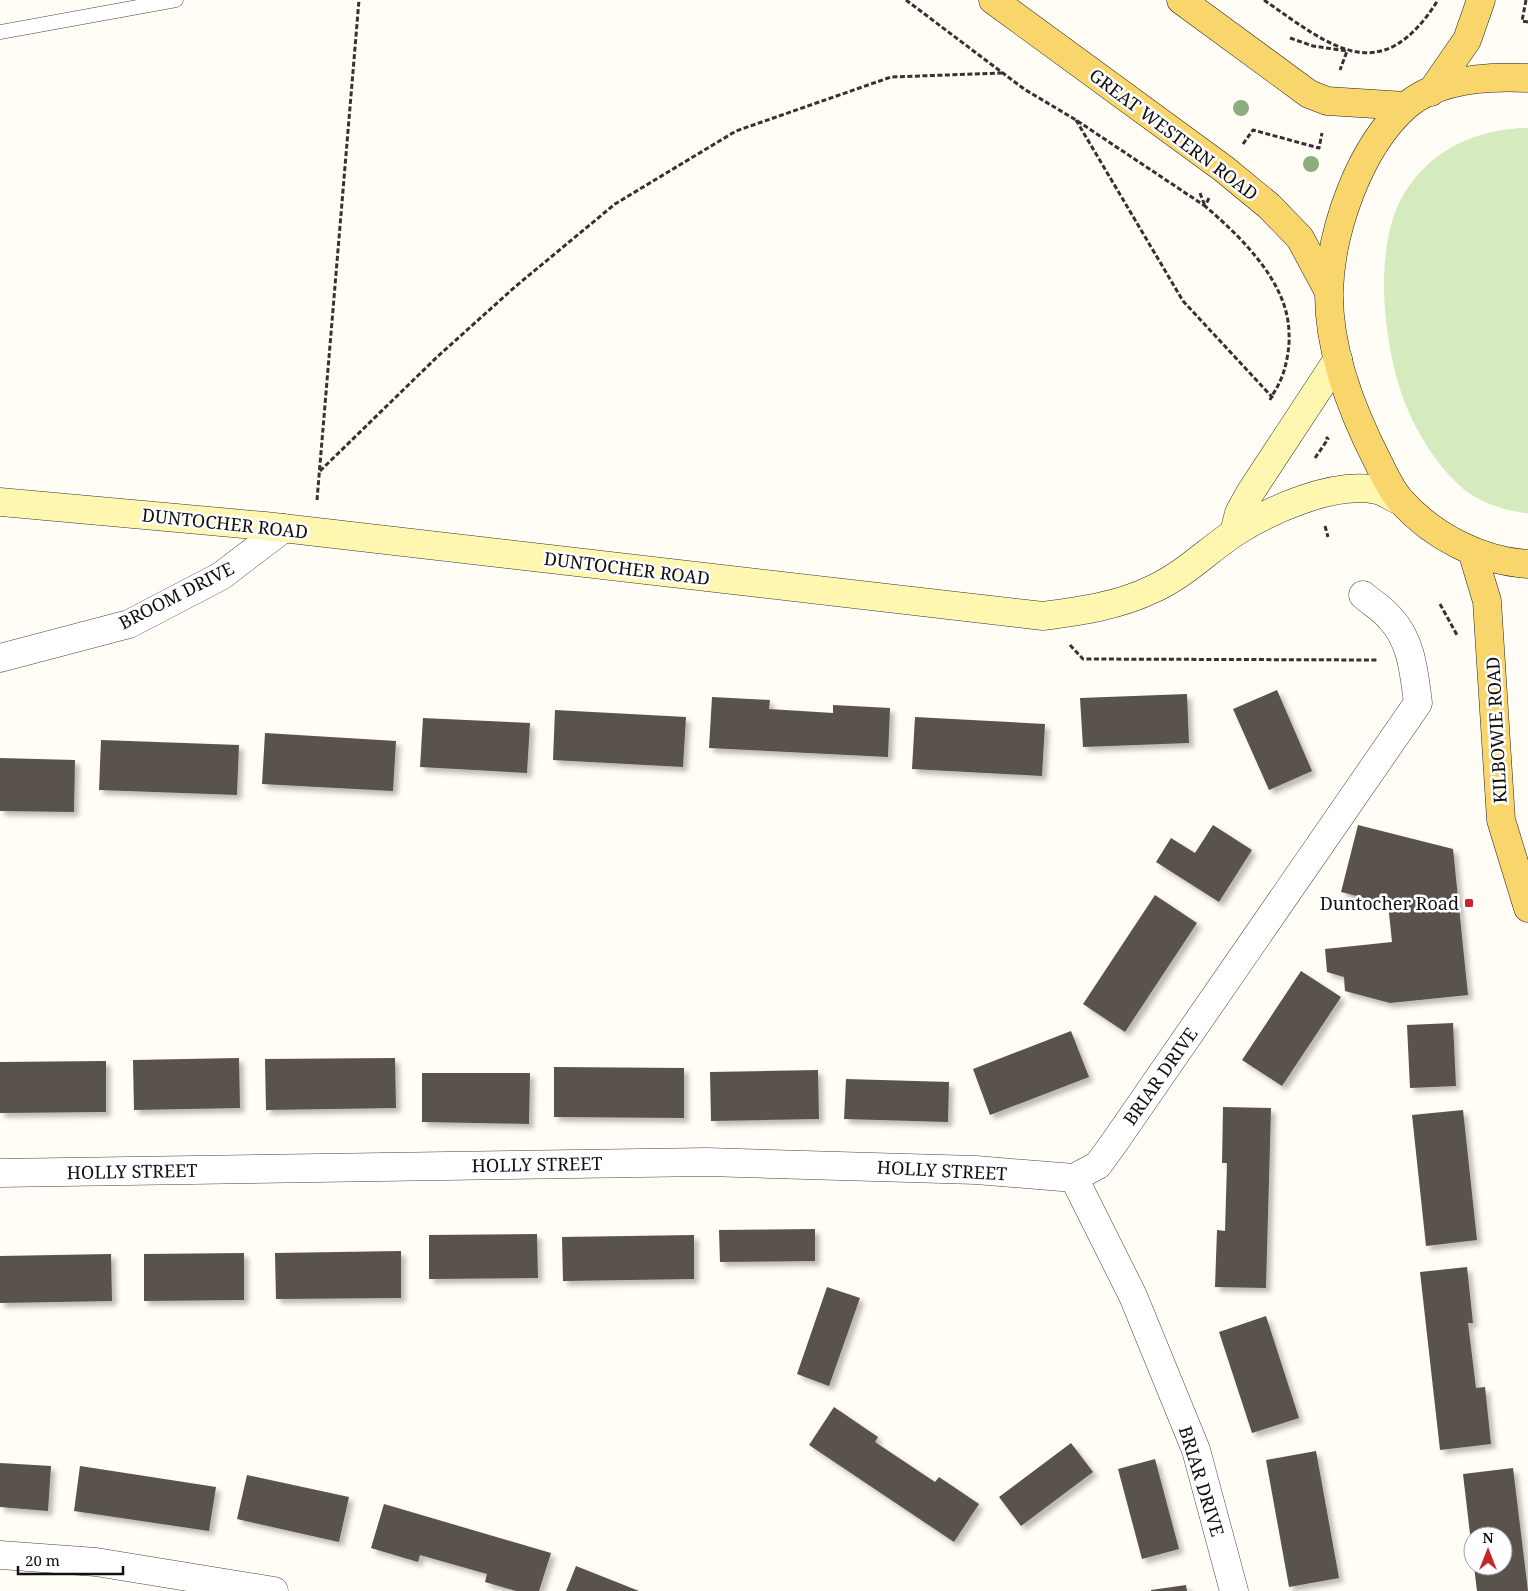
<svg xmlns="http://www.w3.org/2000/svg" width="1528" height="1591" viewBox="0 0 1528 1591" font-family="'Noto Serif',serif">
  <style>
    .green { fill: #d5ebbd }
    .building { fill: #5a524d; filter: url(#shadow) }
    .lines { fill: none; stroke-linecap: round; stroke-linejoin: round }
    .lane-casing { stroke: #444; stroke-width: 15 }
    .street-casing { stroke: #444; stroke-width: 29 }
    .secondary-casing { stroke: #333; stroke-width: 29 }
    .primary-casing { stroke: #222; stroke-width: 29 }
    .path { stroke: #333; stroke-width: 3; stroke-dasharray: 5 2.5; stroke-linecap: butt }
    .lane { stroke: #fff; stroke-width: 14 }
    .street { stroke: #fff; stroke-width: 28 }
    .secondary { stroke: #fff6b0; stroke-width: 28 }
    .primary { stroke: #f9d66b; stroke-width: 28 }
    .tree { fill: #8dad7f }
    .poi-dot { fill: #c4262e; stroke: #fff; stroke-width: 2 }
    .labels { text-anchor: middle; dominant-baseline: central; stroke-width: 5; stroke-linejoin: round; paint-order: stroke }
    .street-label { font-size: 18px; fill: #111; stroke: #fff }
    .poi-label { font-size: 18px; fill: #111; stroke: #fff; text-anchor: end }
  </style>
  <defs>
    <filter id="shadow"><feDropShadow dx="4.5" dy="4.5" stdDeviation="2.5" flood-color="#0004"/></filter>
  </defs>
  <rect width="100%" height="100%" fill="#fffdf5"/>
  <path class="green" d="M1519,128H1528V513C1506,512 1475,501 1459,485C1435,463 1417,433 1405,403C1383,345 1370,239 1409,186C1436,148 1474,132 1519,128Z"/>
  <path class="building" d="M1277,690L1312,771L1269,790L1233,709Z
    M1187,694L1189,743L1083,747L1080,698Z
    M712,697L770,700L769,709L833,713V705L890,708L888,757L709,748Z
    M555,710L686,717L683,767L553,760Z
    M915,717L1045,724L1042,776L912,769Z
    M423,718L530,723L527,773L420,767Z
    M265,733L396,741L393,791L262,784Z
    M101,740L239,745L237,795L99,790Z
    M0,758L75,760L74,812L0,811Z
    M1213,825L1252,850L1219,902L1156,862L1171,838L1195,853Z
    M1358,825L1453,849L1468,995L1390,1003L1345,991L1344,977L1327,972L1325,949L1392,942L1388,904L1341,892Z
    M1155,895L1197,923L1125,1032L1083,1004Z
    M1301,971L1341,997L1282,1086L1242,1060Z
    M1453,1023L1456,1086L1410,1088L1407,1025Z
    M1071,1031L1089,1077L990,1115L973,1069Z
    M239,1058L240,1108L134,1110L133,1060Z
    M395,1058L396,1108L266,1110L265,1059Z
    M106,1061V1112L0,1113V1062Z
    M554,1067L684,1068V1118L554,1117Z
    M818,1070L819,1119L711,1121L710,1072Z
    M422,1073H530L529,1124L422,1122Z
    M846,1079L949,1082L948,1122L844,1119Z
    M1223,1107L1271,1108L1266,1288L1215,1287L1217,1230L1225,1231L1227,1163H1222Z
    M1463,1110L1477,1240L1426,1246L1412,1115Z
    M815,1229V1261L720,1262L719,1230Z
    M537,1234L538,1278L429,1279V1235Z
    M694,1235V1279L563,1281L562,1237Z
    M401,1251V1298L276,1299L275,1253Z
    M244,1253V1300L144,1301V1254Z
    M111,1254L112,1301L0,1303V1256Z
    M1467,1267L1473,1323H1468L1476,1388L1485,1387L1491,1444L1440,1450L1420,1272Z
    M827,1287L860,1298L829,1386L797,1374Z
    M1266,1316L1299,1418L1252,1433L1219,1332Z
    M834,1407L878,1437L875,1442L935,1482L939,1477L979,1504L954,1542L809,1445Z
    M1071,1443L1093,1472L1021,1526L999,1497Z
    M1316,1451L1339,1578L1289,1587L1266,1460Z
    M1155,1459L1179,1549L1142,1559L1118,1469Z
    M0,1463L51,1466L48,1511L0,1507Z
    M80,1466L216,1487L209,1531L74,1511Z
    M1513,1468L1528,1591H1477L1474,1566H1503V1536H1473L1472,1551L1463,1474Z
    M247,1475L349,1497L339,1542L237,1519Z
    M384,1504L551,1553L539,1591H516L485,1582L487,1574L420,1555L418,1562L371,1548Z
    M576,1566L639,1591H566Z
    M1186,1585L1187,1591H1151V1590Z"/>
  <g class="lines">
    <g class="lane-casing">
      <path id="lane" d="M0,32L176,0"/>
    </g>
    <g class="street-casing">
      <path id="street" d="M0,658L129,624L221,576L284,528
        M0,1173L707,1162L976,1170L1074,1178
        M0,1555L96,1562L274,1591
        M1234,1591L1196,1450L1133,1296L1074,1178L1098,1165L1114,1143L1418,703C1414,673 1412,641 1390,618C1383,609 1372,603 1363,595"/>
    </g>
    <g class="secondary-casing">
      <path id="secondary" d="M0,502L265,526L1043,616C1081,611 1118,606 1153,589C1184,575 1207,551 1234,533C1270,510 1333,481 1377,490C1385,492 1393,498 1401,501
        M1234,533L1239,513L1250,493L1338,359"/>
    </g>
    <g class="primary-casing">
      <path id="primary" d="M993,0L1224,169L1269,206L1300,238L1329,292
        M1181,0L1309,94L1327,101L1406,106
        M1528,78C1489,76 1437,79 1406,106C1359,148 1331,230 1329,291C1328,350 1352,412 1379,464C1385,476 1392,492 1402,502C1434,537 1481,561 1528,564
        M1431,92L1467,40L1481,0
        M1472,551L1487,601L1501,820L1528,908"/>
    </g>
    <path class="path" d="M906,0L1024,89L1076,120L1205,206
      M1264,0C1330,46 1381,91 1438,0
      M1526,0L1522,21L1528,22
      M1290,38L1313,46L1347,51L1340,70
      M1076,120L1183,301L1273,398
      M1243,144L1253,130L1319,148L1322,133
      M1200,193L1205,206
      M1209,198L1205,206C1241,237 1289,283 1289,334C1290,347 1286,368 1281,379C1278,387 1273,393 1270,400
      M1315,458L1328,439L1326,437
      M320,471L437,357L516,286L615,204L736,131L891,77L1002,73
      M317,500L359,0
      M1325,526L1328,537
      M1440,604L1457,635
      M1070,645L1083,659L1377,660"/>
    <use href="#lane" class="lane"/>
    <use href="#street" class="street"/>
    <use href="#secondary" class="secondary"/>
    <use href="#primary" class="primary"/>
  </g>
  <g class="tree">
    <circle cx="1241" cy="108" r="8"/>
    <circle cx="1311" cy="164" r="8"/>
  </g>
  <rect class="poi-dot" x="1464" y="898" width="10" height="10" rx="2.5"/>
  <g class="labels">
    <g class="street-label">
      <text transform="translate(1174 134) rotate(37)">GREAT WESTERN ROAD</text>
      <text transform="translate(225 523) rotate(6)">DUNTOCHER ROAD</text>
      <text transform="translate(627 568) rotate(7)">DUNTOCHER ROAD</text>
      <text transform="translate(176 595) rotate(-27)">BROOM DRIVE</text>
      <text transform="translate(1496 730) rotate(-93)">KILBOWIE ROAD</text>
      <text transform="translate(1160 1076) rotate(-55)">BRIAR DRIVE</text>
      <text transform="translate(537 1164) rotate(-1)">HOLLY STREET</text>
      <text transform="translate(942 1170) rotate(3)">HOLLY STREET</text>
      <text transform="translate(132 1171) rotate(-1)">HOLLY STREET</text>
      <text transform="translate(1202 1481) rotate(73)">BRIAR DRIVE</text>
    </g>
    <g class="poi-label">
      <text x="1459" y="903">Duntocher Road</text>
    </g>
  </g>
  <g transform="translate(1488 1551)"><circle r="24" fill="#ffffff" stroke="#a0a0a0"/>
  <path d="M0-4L9 19L0 12L-9 19Z" fill="#c4262e"/>
  <text y="-8" font-size="14" font-weight="bold" text-anchor="middle" fill="#111111">N</text>
  </g>
  <path d="M18 1566v8h105v-8" fill="none" stroke="#111111" stroke-width="2.5"/>
  <text x="25" y="1566" font-size="15" fill="#111111" stroke="#ffffff" stroke-width="4" paint-order="stroke">20 m</text>
</svg>
